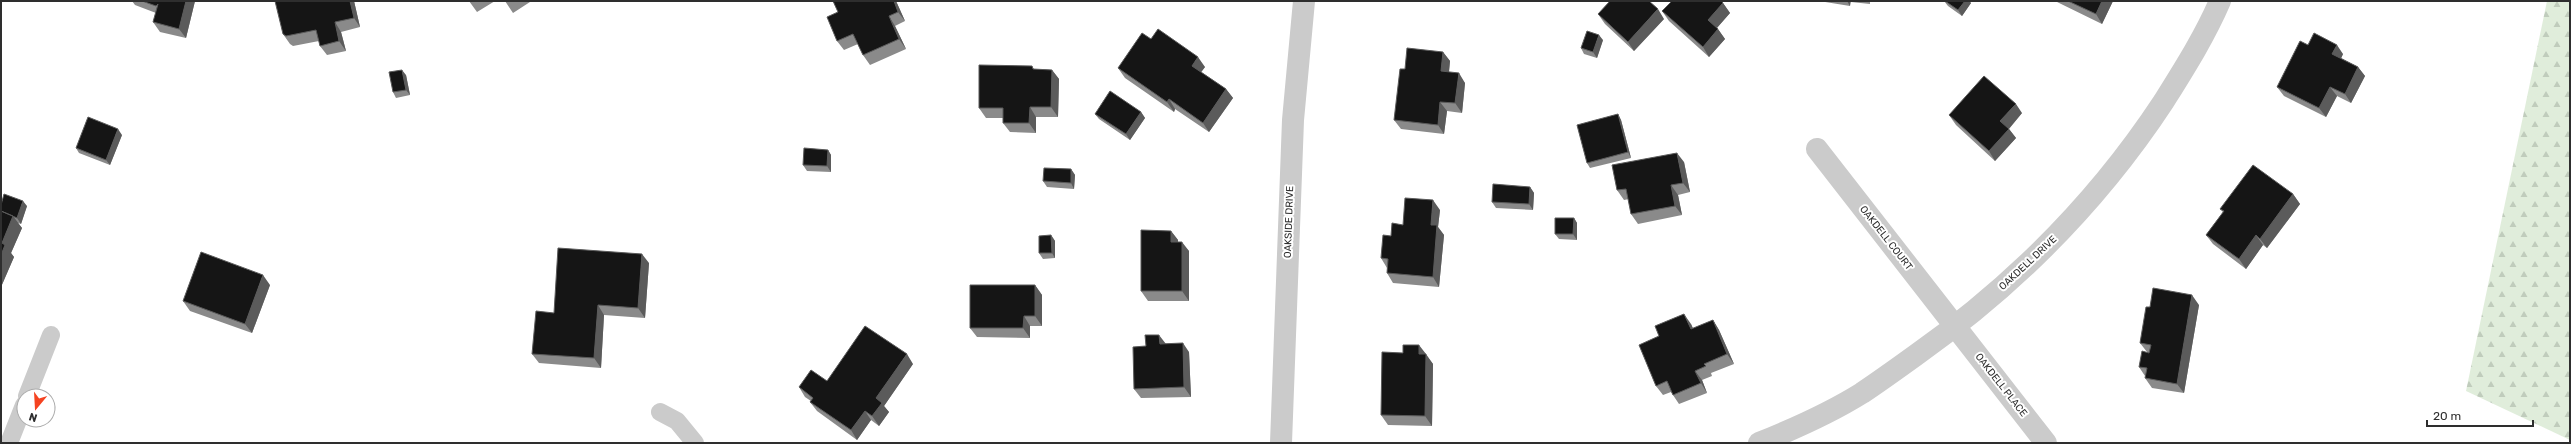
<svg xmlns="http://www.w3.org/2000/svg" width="2571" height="444" viewBox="0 0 2571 444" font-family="Rubik,sans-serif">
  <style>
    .forest { fill: url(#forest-firs) }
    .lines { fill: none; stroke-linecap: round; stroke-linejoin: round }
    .service { stroke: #cbcbcb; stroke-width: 18 }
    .minor { stroke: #cbcbcb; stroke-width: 22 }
    .wall { fill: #8a8a8a }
    .shaded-wall { fill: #5b5b5b }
    .building { fill: #151515; stroke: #5b5b5b }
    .labels { text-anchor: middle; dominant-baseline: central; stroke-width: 4; stroke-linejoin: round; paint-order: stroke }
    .street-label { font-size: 10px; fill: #2e2e2e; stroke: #fff }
  </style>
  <defs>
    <pattern id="forest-firs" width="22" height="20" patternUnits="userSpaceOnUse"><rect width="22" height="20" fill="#e0eddb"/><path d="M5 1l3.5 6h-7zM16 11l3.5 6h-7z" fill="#c0ccbc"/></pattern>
  </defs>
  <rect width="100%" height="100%" fill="#fff"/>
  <path class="forest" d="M2547,1H2570V440L2466,391Z"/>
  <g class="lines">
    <path class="service" d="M27,396L51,335
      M660,412L677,421L695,443
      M9,443L24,405"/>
    <path class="minor" d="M1817,149L2046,443
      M1281,443L1293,120L1304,1
      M1759,443C1794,429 1830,413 1862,393C1880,381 1898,368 1916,355C2015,285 2097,203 2164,101C2184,69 2205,36 2220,1"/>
  </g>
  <path class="wall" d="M132,1H195L186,38L160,32L153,22L156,13L135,5Z
    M354,1L360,27L341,32L346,51L327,55L320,46L319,41L293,46L290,44L283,34Z
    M469,1H495L477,12Z
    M505,1H529L530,2L513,13Z
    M833,1H896L905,21L895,26L906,49L870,65L863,55L858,44L844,50L837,41L838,12Z
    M1819,1H1870V4L1851,2L1850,6Z
    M1944,1H1969L1971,3L1962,16L1948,6Z
    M2055,1H2113L2102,24Z
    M1723,3L1730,13L1717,28L1725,39L1709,57L1669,21L1662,11Z
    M1598,14L1664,19L1634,51L1605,24Z
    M1151,39L1205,67L1201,72L1226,89L1233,98L1209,132L1175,109L1174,112L1125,78L1118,68Z
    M1603,40L1597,58L1584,54L1581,48Z
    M2308,45L2343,54L2341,58L2358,67L2365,76L2351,103L2337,96L2326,117L2284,96L2277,87Z
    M1443,52L1450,61L1449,72L1465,83L1462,113L1447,111L1444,134L1401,129L1394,120L1405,69Z
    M1032,66L1034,69L1052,70L1059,79L1058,117H1036V133L1010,132L1003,123V118H986L979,108Z
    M406,75L410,95L396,98L393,92Z
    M1141,112L1145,118L1130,140L1099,119L1095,114Z
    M2022,113L2009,129L2016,138L1995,161L1956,125L1949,115Z
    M1618,114L1621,120L1631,158L1590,168L1587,163Z
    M122,135L110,165L79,153L76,148Z
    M828,150L831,155V172L807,171L803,165Z
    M1684,162L1690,192L1678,195L1682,215L1638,224L1631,214L1629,199L1624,200L1617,190Z
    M1071,169L1075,175L1074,189L1047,187L1043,181Z
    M1530,187L1534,193L1533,210L1496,208L1492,202Z
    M2293,194L2300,204L2267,248L2263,245L2246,269L2213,244L2206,235L2223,212L2220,209Z
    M1,205L27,206L21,224L18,223L22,228L11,253L14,257L1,287Z
    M1440,210L1438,227L1444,235L1439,287L1393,283L1387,273V268L1381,258L1391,236L1403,225Z
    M1574,218L1577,223V240L1559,239L1555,234Z
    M1171,231L1178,240V242L1189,251V301H1148L1141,291Z
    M1051,235L1055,241V258L1043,259L1039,253Z
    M649,263L645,318L604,315L601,368L539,363L532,354L554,313Z
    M270,285L252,333L190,311L183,301Z
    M1035,285L1042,295V326H1030V338L977,337L970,328Z
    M2199,305L2184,393L2152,388L2145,378V376L2139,367L2147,352L2140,343L2150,307Z
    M1713,320L1719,330L1734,364L1711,373L1712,376L1702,380L1707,393L1679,404L1671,392L1663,395L1656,386L1691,324L1693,329Z
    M1165,344L1189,352L1191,397L1141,398L1134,389L1146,346Z
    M1425,354L1433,364L1432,426L1388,425L1381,415Z
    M913,364L884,406L889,412L879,426L871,420L857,440L817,411L810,402L811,401L805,397L799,387L827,381Z"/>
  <path class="shaded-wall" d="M186,1H195L186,38L179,29Z
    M350,1H354L360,27L354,18Z
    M894,1H896L905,21L898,12Z
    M1847,1H1850V6Z
    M1965,1H1969L1971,3L1962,16L1958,10Z
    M2102,1H2113L2102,24L2096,14Z
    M1723,3L1730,13L1715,30L1708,20Z
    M1658,9L1664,19L1634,51L1628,42Z
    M889,16L895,26L906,49L899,39Z
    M335,22L341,32L346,51L339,41Z
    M1718,29L1725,39L1709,57L1703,47Z
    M1599,35L1603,40L1597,58L1593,52Z
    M2337,45L2343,54L2339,63L2332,54Z
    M1443,52L1450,61L1448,81L1441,71Z
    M1198,57L1205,67L1199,75L1192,66Z
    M2358,67L2365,76L2351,103L2345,94Z
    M402,70L406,75L410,95L406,90Z
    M1052,70L1059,79L1058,117L1051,107Z
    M1459,73L1465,83L1462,113L1455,103Z
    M2330,87L2337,96L2326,117L2319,108Z
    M1226,89L1233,98L1209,132L1203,123Z
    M1169,99L1175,109L1174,112L1167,102Z
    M1440,102L1447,111L1444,134L1438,125Z
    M2016,104L2022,113L2007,131L2000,121Z
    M1030,107L1036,117V133L1029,123Z
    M1141,112L1145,118L1130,140L1126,134Z
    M1618,114L1621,120L1631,158L1628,152Z
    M118,129L122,135L110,165L106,160Z
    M2009,129L2016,138L1995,161L1989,151Z
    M828,150L831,155V172L827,166Z
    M1677,153L1684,162L1690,192L1683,183Z
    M1071,169L1075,175L1074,189L1071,183Z
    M1671,185L1678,195L1682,215L1675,206Z
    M1530,187L1534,193L1533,210L1529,204Z
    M2293,194L2300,204L2267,248L2260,239Z
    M1433,200L1440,210L1438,227L1444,235L1439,287L1433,277L1431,225Z
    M23,201L27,206L21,224L17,218Z
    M13,216L22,228L11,253L14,257L1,287L2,243Z
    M1574,218L1577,223V240L1573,234Z
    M1171,231L1178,240V251L1171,242Z
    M1051,235L1055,241V258L1052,253Z
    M2256,235L2263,245L2246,269L2239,259Z
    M1182,242L1189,251V301L1182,291Z
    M642,254L649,263L645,318L638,308Z
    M263,275L270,285L252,333L245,324Z
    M1035,285L1042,295V326L1035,316Z
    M2192,295L2199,305L2184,393L2177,384Z
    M598,305L604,315L601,368L594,358Z
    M1684,314L1691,324L1698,339L1691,329Z
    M1024,316L1030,326V338L1023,328Z
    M1713,320L1719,330L1734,364L1727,354Z
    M1159,335L1166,344H1160Z
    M1183,343L1189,352L1191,397L1184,387Z
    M1419,345L1426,354H1419Z
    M907,354L913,364L884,406L889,412L879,426L872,416L876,398Z
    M1426,354L1433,364L1432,426L1425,416Z
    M1695,371L1702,380L1707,393L1701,383Z
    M865,411L871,420L857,440L851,430Z"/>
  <path class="building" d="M142,1H186L179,29L153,22L158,4L156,6Z
    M275,1H350L354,18L335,22L339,41L320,46L316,30L286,36L283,34Z
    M833,1H894L898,12L889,16L899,39L863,55L853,34L837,41L827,17L838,12Z
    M1610,1H1649L1658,9L1628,42L1598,14Z
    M1672,1H1721L1723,3L1708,20L1718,29L1703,47L1662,11Z
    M1945,1H1965L1958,10Z
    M2068,1H2102L2096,14Z
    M1158,29L1198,57L1192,66L1226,89L1203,123L1169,99L1167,102L1118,68L1142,33L1151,39Z
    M1587,31L1599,35L1593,52L1581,48Z
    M2314,33L2337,45L2332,54L2358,67L2345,94L2330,87L2319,108L2277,87L2300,41L2308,45Z
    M1407,48L1443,52L1441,71L1459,73L1455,103L1440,102L1438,125L1394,120L1400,69H1405Z
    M979,65L1032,66L1033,69L1052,70L1051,107H1030L1029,123H1003V108H979Z
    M402,70L406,90L393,92L389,72Z
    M1984,76L2016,104L2000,121L2009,129L1989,151L1949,115Z
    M1110,91L1141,112L1126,134L1095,114Z
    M1618,114L1628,152L1587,163L1577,125Z
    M88,117L118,129L106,160L76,148Z
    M804,148L828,150L827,166L803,165Z
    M1677,153L1683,183L1671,185L1675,206L1631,214L1626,189L1617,190L1612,165Z
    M2253,165L2293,194L2260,239L2256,235L2239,259L2206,235L2224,211L2220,209Z
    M1044,168L1071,169V183L1043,181Z
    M1493,184L1530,187L1529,204L1492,202Z
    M4,194L23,201L17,218L1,211V205Z
    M1405,198L1433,200L1431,225H1437L1433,277L1387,273L1388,259L1381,258L1383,235L1391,236L1392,223L1403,225Z
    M1,211L13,216L2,243L5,245L1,255Z
    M1555,218H1574L1573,234H1555Z
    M1141,230L1171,231V242H1182V291H1141Z
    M1051,235L1052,253H1039V236Z
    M558,248L642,254L638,308L598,305L594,358L532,354L536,311L554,313Z
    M201,252L263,275L245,324L183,301Z
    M970,285H1035V316H1024L1023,328H970Z
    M2153,288L2192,295L2177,384L2145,378L2147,368L2139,367L2142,351L2149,353L2151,345L2140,343L2146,307H2150Z
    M1684,314L1691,329L1713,320L1727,354L1704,364L1706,366L1695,371L1701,383L1673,395L1667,381L1656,386L1639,345L1659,336L1655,326Z
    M865,326L907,354L876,398L882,403L872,416L865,411L851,430L810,402L813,398L799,387L811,370L827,381Z
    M1145,335H1159L1160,344L1183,343L1184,387L1134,389L1133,347L1146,346Z
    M1403,345H1419V354H1426L1425,416L1381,415L1382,352L1403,353Z"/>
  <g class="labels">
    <g class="street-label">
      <text transform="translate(1289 222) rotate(-88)">OAKSIDE DRIVE</text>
      <text transform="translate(1886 238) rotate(52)">OAKDELL COURT</text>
      <text transform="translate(2028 263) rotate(-43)">OAKDELL DRIVE</text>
      <text transform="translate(2001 385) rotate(52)">OAKDELL PLACE</text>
    </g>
  </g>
  <rect width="2571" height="444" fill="none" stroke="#2e2e2e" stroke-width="4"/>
  <g transform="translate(36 408) rotate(198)"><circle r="19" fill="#ffffff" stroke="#ababab"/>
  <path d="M0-3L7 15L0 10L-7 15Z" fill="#f54321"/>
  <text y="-6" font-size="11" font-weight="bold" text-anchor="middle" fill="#2e2e2e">N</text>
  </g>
  <path d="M2427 420v6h106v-6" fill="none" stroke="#2e2e2e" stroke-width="2"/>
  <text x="2433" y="420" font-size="12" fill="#2e2e2e" stroke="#ffffff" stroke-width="3" paint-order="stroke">20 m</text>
</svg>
